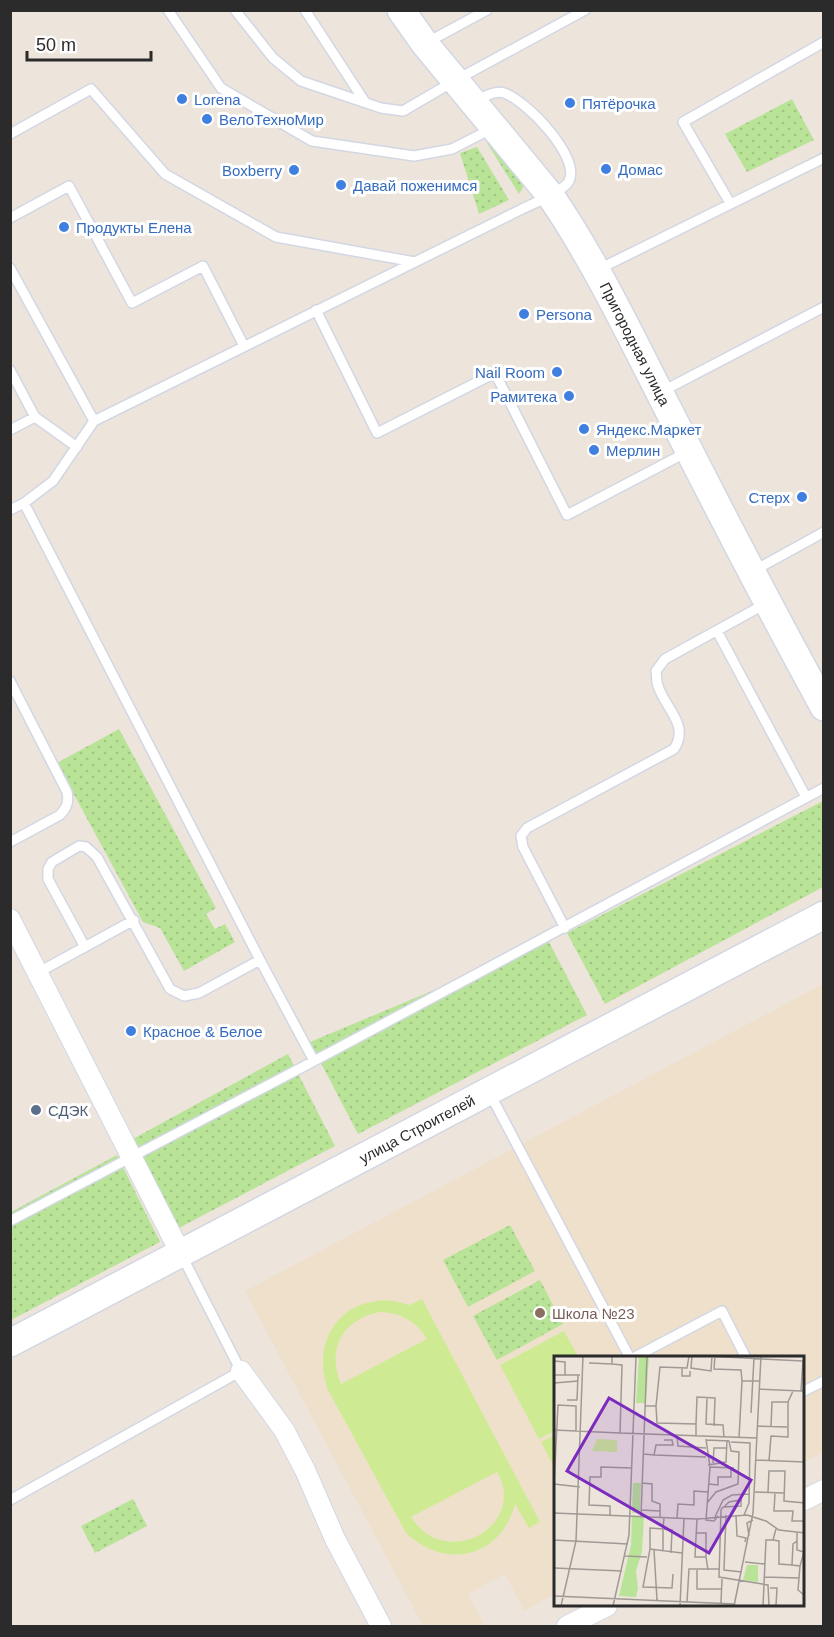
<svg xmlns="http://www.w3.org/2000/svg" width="834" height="1637" viewBox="0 0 834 1637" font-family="Helvetica,sans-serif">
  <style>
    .education { fill: #efe0cc }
    .grass { fill: url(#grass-dots) }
    .pitch { fill: #ceeb94; fill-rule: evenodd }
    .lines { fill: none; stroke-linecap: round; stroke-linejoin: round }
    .lane-casing { stroke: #d2d7e3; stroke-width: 12 }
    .street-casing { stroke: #d2d7e3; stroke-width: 22 }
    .secondary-casing { stroke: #d2d7e3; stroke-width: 30 }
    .lane { stroke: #fff; stroke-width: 9 }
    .street { stroke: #fff; stroke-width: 20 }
    .secondary { stroke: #fff; stroke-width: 27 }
    .shop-dot { fill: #3f7fe0; stroke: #fff; stroke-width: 2 }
    .service-dot { fill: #5c6f8a; stroke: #fff; stroke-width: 2 }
    .education-dot { fill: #8d6e63; stroke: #fff; stroke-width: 2 }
    .labels { text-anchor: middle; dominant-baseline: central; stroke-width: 6; stroke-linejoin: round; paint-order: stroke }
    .shop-label { font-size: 15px; fill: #366cbe; stroke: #fff; text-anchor: start }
    .street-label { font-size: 15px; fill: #2b2b2b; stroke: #fff }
    .service-label { font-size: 15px; fill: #4e5e75; stroke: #fff; text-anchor: start }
    .education-label { font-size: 15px; fill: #785e54; stroke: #fff; text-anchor: start }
    .inset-road { fill: none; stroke: #9f9a95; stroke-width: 1.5 }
    .view { fill: #7b2cbf; fill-opacity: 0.15; stroke: #7b2cbf; stroke-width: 3 }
    .inset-edge { fill: none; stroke: #2b2b2b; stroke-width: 3 }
  </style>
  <defs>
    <pattern id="grass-dots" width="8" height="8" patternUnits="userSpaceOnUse" patternTransform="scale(1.5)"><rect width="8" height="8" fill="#b9e498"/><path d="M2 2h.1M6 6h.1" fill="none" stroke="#9fc483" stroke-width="1.8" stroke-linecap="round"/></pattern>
  </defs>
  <rect width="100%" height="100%" fill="#ede4dc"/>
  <path class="education" d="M823,984V1452L803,1463L802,1358H555V1594L524,1611L505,1574L468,1594L485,1626H423L245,1291Z"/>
  <path class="grass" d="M792,99L814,140L747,172L725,134Z
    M492,142L523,181V188L519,194L487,143Z
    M477,147L509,200L479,214L460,153Z
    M119,729L216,908L206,914L215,929L225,924L235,942L184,971L160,928L143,922L57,763Z
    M823,801V887L605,1004L567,933Z
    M549,942L587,1015L358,1134L310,1042Z
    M288,1054L335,1146L177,1229L131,1140Z
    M117,1155L160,1242L11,1320V1212Z
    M510,1225L535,1271L468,1307L443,1260Z
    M540,1280L563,1324L497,1360L473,1316Z
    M133,1499L147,1526L95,1553L81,1526Z"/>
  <path class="pitch" d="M422,1299L540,1522L529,1528L515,1504C501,1557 446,1571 406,1533L328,1390C313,1350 332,1306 377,1301C388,1299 399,1302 410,1305ZM380,1312C401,1313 416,1321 427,1339L341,1384C326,1349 343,1319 380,1312ZM497,1472C528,1524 447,1573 411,1517Z
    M564,1331L579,1358H555V1431L539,1439L500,1365Z
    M555,1435V1469L541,1442Z"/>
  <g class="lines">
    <g class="lane-casing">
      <path id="lane" d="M168,10L221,88L312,141L414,156L452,149L491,129
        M235,10L273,58L301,81L381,108L403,111L456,80L585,10
        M305,10L365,102
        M426,43L487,10
        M10,134L91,89L165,174L276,237L415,262
        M730,203L683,122L824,42
        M10,218L69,186L132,303L203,266L244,346
        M10,268L94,421
        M599,269L824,158
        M316,310L377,433L495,373L567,515L687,452
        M10,370L35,417L77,447
        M661,392L824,307
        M10,430L35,417
        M24,503L260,960
        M10,510L24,503L53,481L94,421L522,209C534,203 563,192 569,181C581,157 526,100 504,93C494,90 483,97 475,103
        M755,570L824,532
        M717,631L806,797
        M10,681L67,792C69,802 67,807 60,815L10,842
        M565,928L523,847L521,836L527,828L674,749C690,725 665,708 658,686C656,681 657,675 656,671L665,659L765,604
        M85,947L48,879V869L52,862L79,846L86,847L97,857L170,989L184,996L199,993L260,960L314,1061
        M39,972L134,920
        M489,1092L630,1358
        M10,1221L314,1061L824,788
        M633,1358L722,1311L746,1358
        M802,1392L824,1381
        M10,1500L241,1371L182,1256"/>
    </g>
    <g class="street-casing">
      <path id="street" d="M10,919L181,1254
        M241,1371L284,1430L305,1470L335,1539L381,1626
        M802,1501L824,1490
        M567,1626L607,1606"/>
    </g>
    <g class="secondary-casing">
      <path id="secondary" d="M401,10L425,44L550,195C597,264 632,339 670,413C720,512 771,610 824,707
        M10,1343L824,915"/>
    </g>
    <use href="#lane" class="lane"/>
    <use href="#street" class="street"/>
    <use href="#secondary" class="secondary"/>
  </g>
  <g class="shop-dot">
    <circle cx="182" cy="99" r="6"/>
    <circle cx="570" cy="103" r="6"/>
    <circle cx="207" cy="119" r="6"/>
    <circle cx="606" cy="169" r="6"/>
    <circle cx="294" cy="170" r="6"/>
    <circle cx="341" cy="185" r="6"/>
    <circle cx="64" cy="227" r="6"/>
    <circle cx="524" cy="314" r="6"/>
    <circle cx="557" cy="372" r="6"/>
    <circle cx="569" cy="396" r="6"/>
    <circle cx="584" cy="429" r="6"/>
    <circle cx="594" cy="450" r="6"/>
    <circle cx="802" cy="497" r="6"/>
    <circle cx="131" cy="1031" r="6"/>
  </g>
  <circle class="service-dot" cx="36" cy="1110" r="6"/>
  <circle class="education-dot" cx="540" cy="1313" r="6"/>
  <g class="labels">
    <g class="shop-label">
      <text x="194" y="99">Lorena</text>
      <text x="582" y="103">Пятёрочка</text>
      <text x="219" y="119">ВелоТехноМир</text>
      <text x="618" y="169">Домас</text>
      <text x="282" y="170" text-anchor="end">Boxberry</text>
      <text x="353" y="185">Давай поженимся</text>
      <text x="76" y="227">Продукты Елена</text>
      <text x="536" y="314">Persona</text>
      <text x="545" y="372" text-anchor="end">Nail Room</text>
      <text x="557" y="396" text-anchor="end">Рамитека</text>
      <text x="596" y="429">Яндекс.Маркет</text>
      <text x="606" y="450">Мерлин</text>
      <text x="790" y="497" text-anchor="end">Стерх</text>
      <text x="143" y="1031">Красное &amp; Белое</text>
    </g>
    <g class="street-label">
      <text transform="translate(635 344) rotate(63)">Пригородная улица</text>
      <text transform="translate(417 1129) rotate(-28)">улица Строителей</text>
    </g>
    <g class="service-label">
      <text x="48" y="1110">СДЭК</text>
    </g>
    <g class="education-label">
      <text x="552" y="1313">Школа №23</text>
    </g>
  </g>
  <g transform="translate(554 1356)">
    <rect width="250" height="250" fill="#ede4dc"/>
    <path d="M85,0H95L92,47H82ZM79,127H87L86,157H78ZM78,161H90L88,196L82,215L84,232L82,241L65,240L77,189ZM193,209H204V226L189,224Z" fill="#b9e498"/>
    <path d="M43,83L63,84V96L38,95Z" fill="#ceeb94"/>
    <path class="inset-road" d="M138,0L137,12L157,15L158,0M152,0L249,5M161,0L160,13L187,14L188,25H205M0,5L11,6V19M249,5L247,35H251M35,7L58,8V0M58,8L68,9L66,77L203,82M128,12V20H136V15M0,19H26M0,27L24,25M205,33L247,35M153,42L152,68L169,69L170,81M13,44H23L24,19M91,50H102L103,67L142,68V80M102,50L106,11L133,12L135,0M197,57L200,2M142,68L143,41L161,42L160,70M203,70L233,71M217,71L218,46H234M0,74L66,77M123,79L124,90L152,92M185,82L188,25M152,83L156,111L152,164L160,165L164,160M152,84L175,85L177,95L185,96L184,128L162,136L153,147M177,86L196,87L195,147L190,159M89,98L100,99L102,89H119L118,84H110M100,99L152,101M202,104L251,106M215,105L217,80L234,81V46L239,35M159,107L160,92H172M154,109L172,106L173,84M156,111L180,112M88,127L98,128V145L106,148V161M0,128L4,49L22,50V75M0,128L26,131M155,128L164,129V121H177V112M201,136L230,137M214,136L215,115H231L230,145L251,147M221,137L220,155H239L238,165H251M170,151L187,150V144L175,146L170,151L168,152L167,154L165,221L214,229L215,250M87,154L106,155M0,157L143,163L193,159L212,165L225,174L251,177M56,159V150L35,149L36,121H47V111L78,112M172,159L170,214L188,216M182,159L183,180L192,182L191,186M87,160L93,0M110,161L109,173L118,174L117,197M161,161L169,144L178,139L195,138M123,162L124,148L140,149V135L154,136M143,163L141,201H152L154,214M243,176V194L250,196L246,210M143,177H152V201M195,180L193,167L199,164M0,184L74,188M219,184L225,185V208L238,209M243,185L239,188L238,209L246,210L244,234L250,239V250M96,193V172L109,173V195M100,194L103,244M71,200L93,201M191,206L211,208M0,212L68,215M143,214V233H167M119,218L118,232L89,231L96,193L128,197M210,221L245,222M216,232H223L222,250M0,240L180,248M133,246L135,213H165M167,247L168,223M7,250L22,185L29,0M59,250L75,179L82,0M126,250L130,162M180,250L199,157L207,0M209,250L212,184H219L222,173"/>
    <path class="view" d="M55,42L197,124L155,197L13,115Z"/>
    <rect width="250" height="250" class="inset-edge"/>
  </g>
  <rect width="834" height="1637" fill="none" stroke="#2b2b2b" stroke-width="24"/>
  <path d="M27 51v9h124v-9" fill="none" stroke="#2b2b2b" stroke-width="3"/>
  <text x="36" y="51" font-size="18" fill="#2b2b2b" stroke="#ffffff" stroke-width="4.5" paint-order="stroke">50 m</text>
</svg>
